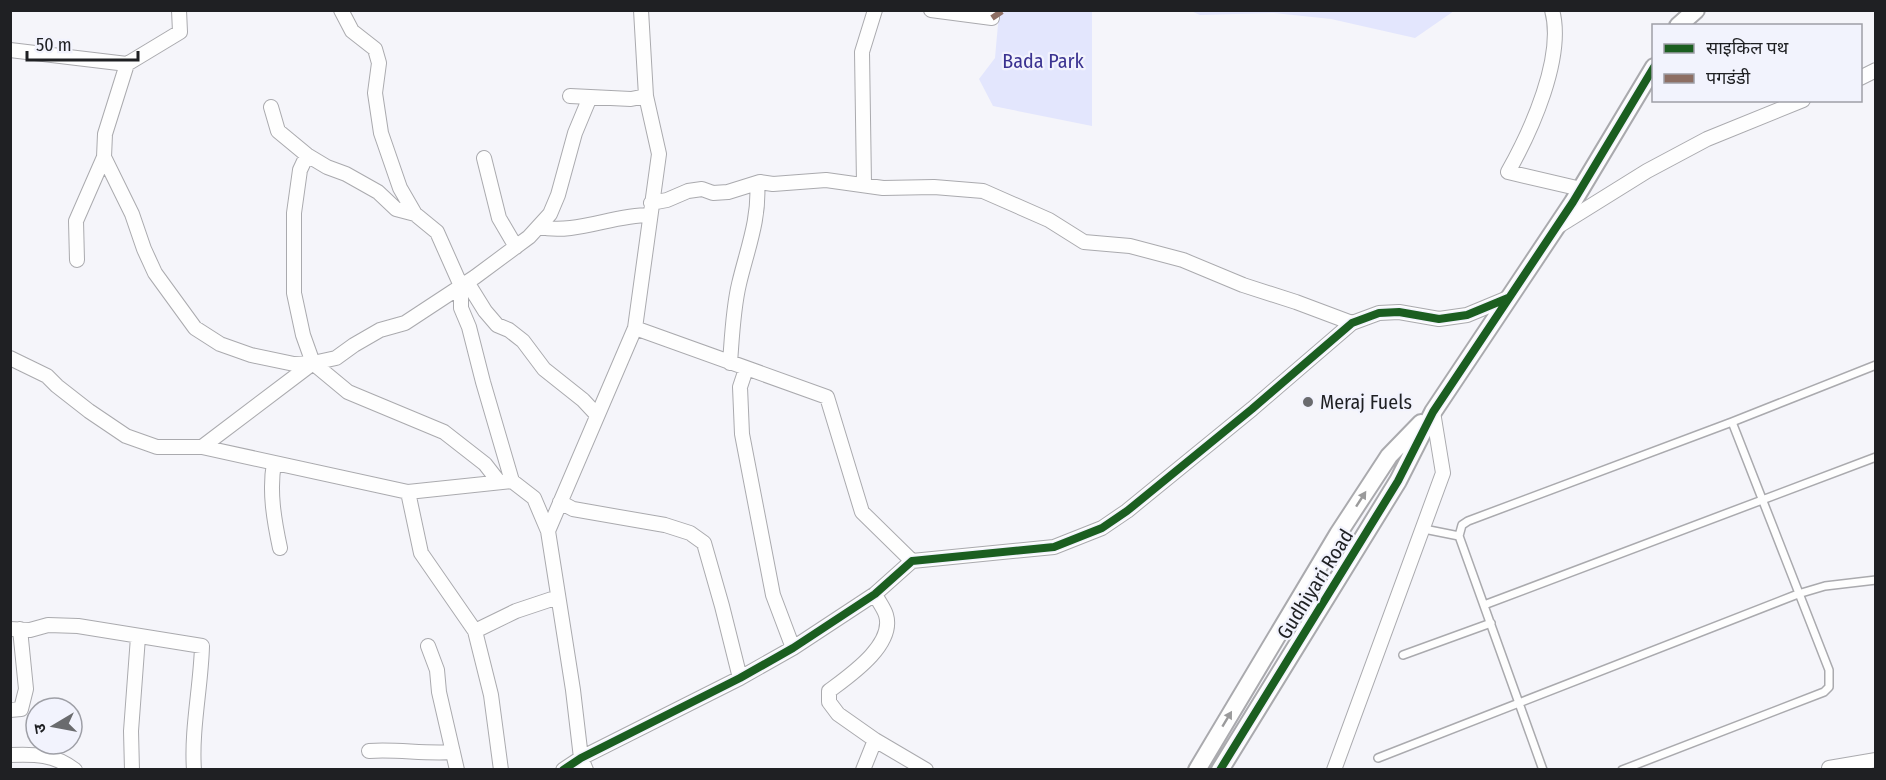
<svg xmlns="http://www.w3.org/2000/svg" width="1886" height="780" viewBox="0 0 1886 780" font-family="'Fira Sans Condensed','Noto Sans Devanagari',sans-serif">
  <style>
    .green { fill: #e3e6fd }
    .lines { fill: none; stroke-linecap: round; stroke-linejoin: round }
    .service-casing { stroke: #aaaaae; stroke-width: 10 }
    .minor-casing { stroke: #aaaaae; stroke-width: 16 }
    .tertiary-casing { stroke: #aaaaae; stroke-width: 20 }
    .service { stroke: #fefefe; stroke-width: 7 }
    .minor { stroke: #fefefe; stroke-width: 14 }
    .tertiary { stroke: #fefefe; stroke-width: 16 }
    .quiet { stroke: #8d6e63; stroke-width: 6; stroke-dasharray: 12 6; stroke-linecap: butt }
    .cycleway-casing { stroke: #f2f3fd; stroke-width: 11 }
    .cycleway { stroke: #1b5e20; stroke-width: 8 }
    .oneway { fill: #9a9a9b }
    .poi-dot { fill: #6a6b6e; stroke: #f2f3fd; stroke-width: 2 }
    .labels { text-anchor: middle; dominant-baseline: central; stroke-width: 4.5; stroke-linejoin: round; paint-order: stroke }
    .park-label { font-size: 20px; fill: #3b3391; stroke: #f2f3fd }
    .poi-label { font-size: 20px; fill: #1f2023; stroke: #f2f3fd; text-anchor: start }
    .street-label { font-size: 20px; fill: #1f2023; stroke: #f2f3fd }
  </style>
  <rect width="100%" height="100%" fill="#f5f5fa"/>
  <path class="green" d="M1001,11H1092V126L993,106L979,79L995,58L999,13Z
    M1191,11H1454L1415,38L1331,19L1274,13L1200,15Z"/>
  <g class="lines">
    <g class="service-casing">
      <path id="service" d="M1424,529L1459,536L1543,770
        M1459,536L1462,525L1468,521L1732,422L1876,365
        M1484,605L1876,457
        M1403,655L1491,623
        M1378,758L1798,594L1825,586L1876,580
        M1622,770L1824,692L1829,687V670L1732,422"/>
    </g>
    <g class="minor-casing">
      <path id="minor" d="M341,10L352,31L375,49L379,63L375,93L381,133L400,188L415,214
        M931,10L992,18
        M1552,10C1565,57 1531,131 1508,172L1581,189
        M10,50L127,64L180,32L179,10
        M1860,78L1876,70
        M570,96L631,99L646,96
        M271,107L278,131L307,155L327,167L346,174L378,192L396,209L415,214L437,232L461,286V308L469,327L483,382L512,481
        M307,155L300,170L294,213V293L303,335L313,363L348,392L444,432L485,464L499,482
        M104,157L132,214L144,249L155,273L195,328L220,344L251,355L294,364L313,363L336,358L354,345L380,330L405,323L475,277L529,237L550,214L558,195L575,133L590,97
        M484,158L499,218L516,247
        M864,184L862,52L875,10
        M651,203L667,200L688,191L702,189L713,193L728,192L760,182L773,184L826,180L883,188L934,187L983,191L1049,220L1084,242L1130,246L1183,260L1243,285L1296,302L1352,323
        M539,227C575,235 612,215 649,215
        M1557,227L1647,171L1707,139L1803,100
        M77,260L76,221L104,157L105,134L127,64
        M467,282L485,311L497,325L509,330L523,341L544,369L583,400L597,415
        M635,328L827,397L862,512L912,561
        M10,358L47,376L57,386L89,411L126,436L157,447H202L408,492L512,481L534,498L548,531
        M730,363C732,337 733,309 739,284C747,250 760,218 757,183
        M746,369L740,387L742,434L773,595L793,648
        M202,447L313,363
        M274,463C269,491 274,520 280,548
        M408,492L421,553L475,631
        M560,502L573,509L665,525L690,533L704,543L722,606L740,678
        M875,594C878,601 884,608 886,615C895,645 849,676 829,691V702L838,714L875,740L926,770
        M10,629L30,630L48,625L78,626L202,646C201,686 191,730 194,770
        M428,646L437,670L439,692L457,770
        M10,710L21,709L26,689L20,629
        M369,751C397,749 424,754 453,752
        M10,755C35,754 54,754 75,770
        M1829,768L1876,760
        M132,770L131,731L138,637
        M501,770L491,695L475,631L516,611L558,597
        M563,770L581,758L740,678L793,648L875,594L912,561L1054,547L1102,528L1127,511L1252,409L1352,323L1379,313L1399,312L1439,319L1467,315L1508,298
        M586,770L581,758L573,690L548,531L635,328L659,154L646,96L641,10
        M863,770L875,740
        M1334,770L1443,473L1433,412"/>
    </g>
    <g class="tertiary-casing">
      <path id="tertiary" d="M1678,26L1696,10
        M1197,770L1338,534L1389,456L1421,423
        M1220,770L1398,481L1433,412L1573,202L1654,67"/>
    </g>
    <use href="#service" class="service"/>
    <use href="#minor" class="minor"/>
    <use href="#tertiary" class="tertiary"/>
    <path class="quiet" d="M992,18L1004,10"/>
    <g class="cycleway-casing">
      <path id="cycleway" d="M563,770L581,758L740,678L793,648L875,594L912,561L1054,547L1102,528L1127,511L1252,409L1352,323L1379,313L1399,312L1439,319L1467,315L1508,298
        M1220,770L1398,481L1433,412L1573,202L1654,67"/>
    </g>
    <use href="#cycleway" class="cycleway"/>
  </g>
  <defs><path id="oneway-solid" d="M-6-.8H1V-3.2L6.5 0L1 3.2V.8H-6Z" transform="scale(1.5)"/></defs>
  <g class="oneway">
    <use href="#oneway-solid" transform="translate(1361 499) rotate(-57)"/>
    <use href="#oneway-solid" transform="translate(1227 719) rotate(-59)"/>
  </g>
  <circle class="poi-dot" cx="1308" cy="402" r="6"/>
  <g class="labels">
    <g class="park-label">
      <text x="1043" y="61">Bada Park</text>
    </g>
    <g class="poi-label">
      <text x="1320" y="402">Meraj Fuels</text>
    </g>
    <g class="street-label">
      <text transform="translate(1315 584) rotate(-58)">Gudhiyari Road</text>
    </g>
  </g>
  <rect width="1886" height="780" fill="none" stroke="#1f2023" stroke-width="24"/>
  <rect x="1652" y="24" width="210" height="78" fill="#f2f3fd" stroke="#9e9fa6" stroke-width="1.5"/>
  <rect x="1664" y="44" width="30" height="9" fill="#1b5e20" stroke="#9e9fa6" stroke-width="1.5"/>
  <text x="1706" y="54" font-size="18" fill="#1f2023">साइकिल पथ</text>
  <rect x="1664" y="74" width="30" height="9" fill="#8d6e63" stroke="#9e9fa6" stroke-width="1.5"/>
  <text x="1706" y="84" font-size="18" fill="#1f2023">पगडंडी</text>
  <g transform="translate(54 726) rotate(260)"><circle r="28" fill="#f2f3fd" stroke="#9e9fa6" stroke-width="1.5"/>
  <path d="M0-4.5L10 22L0 15L-10 22Z" fill="#6a6b6e"/>
  <text y="-9" font-size="16" font-weight="bold" text-anchor="middle" fill="#1f2023">उ</text>
  </g>
  <path d="M27 51v9h111v-9" fill="none" stroke="#1f2023" stroke-width="3"/>
  <text x="36" y="51" font-size="18" fill="#1f2023" stroke="#f2f3fd" stroke-width="4.5" paint-order="stroke">50 m</text>
</svg>
